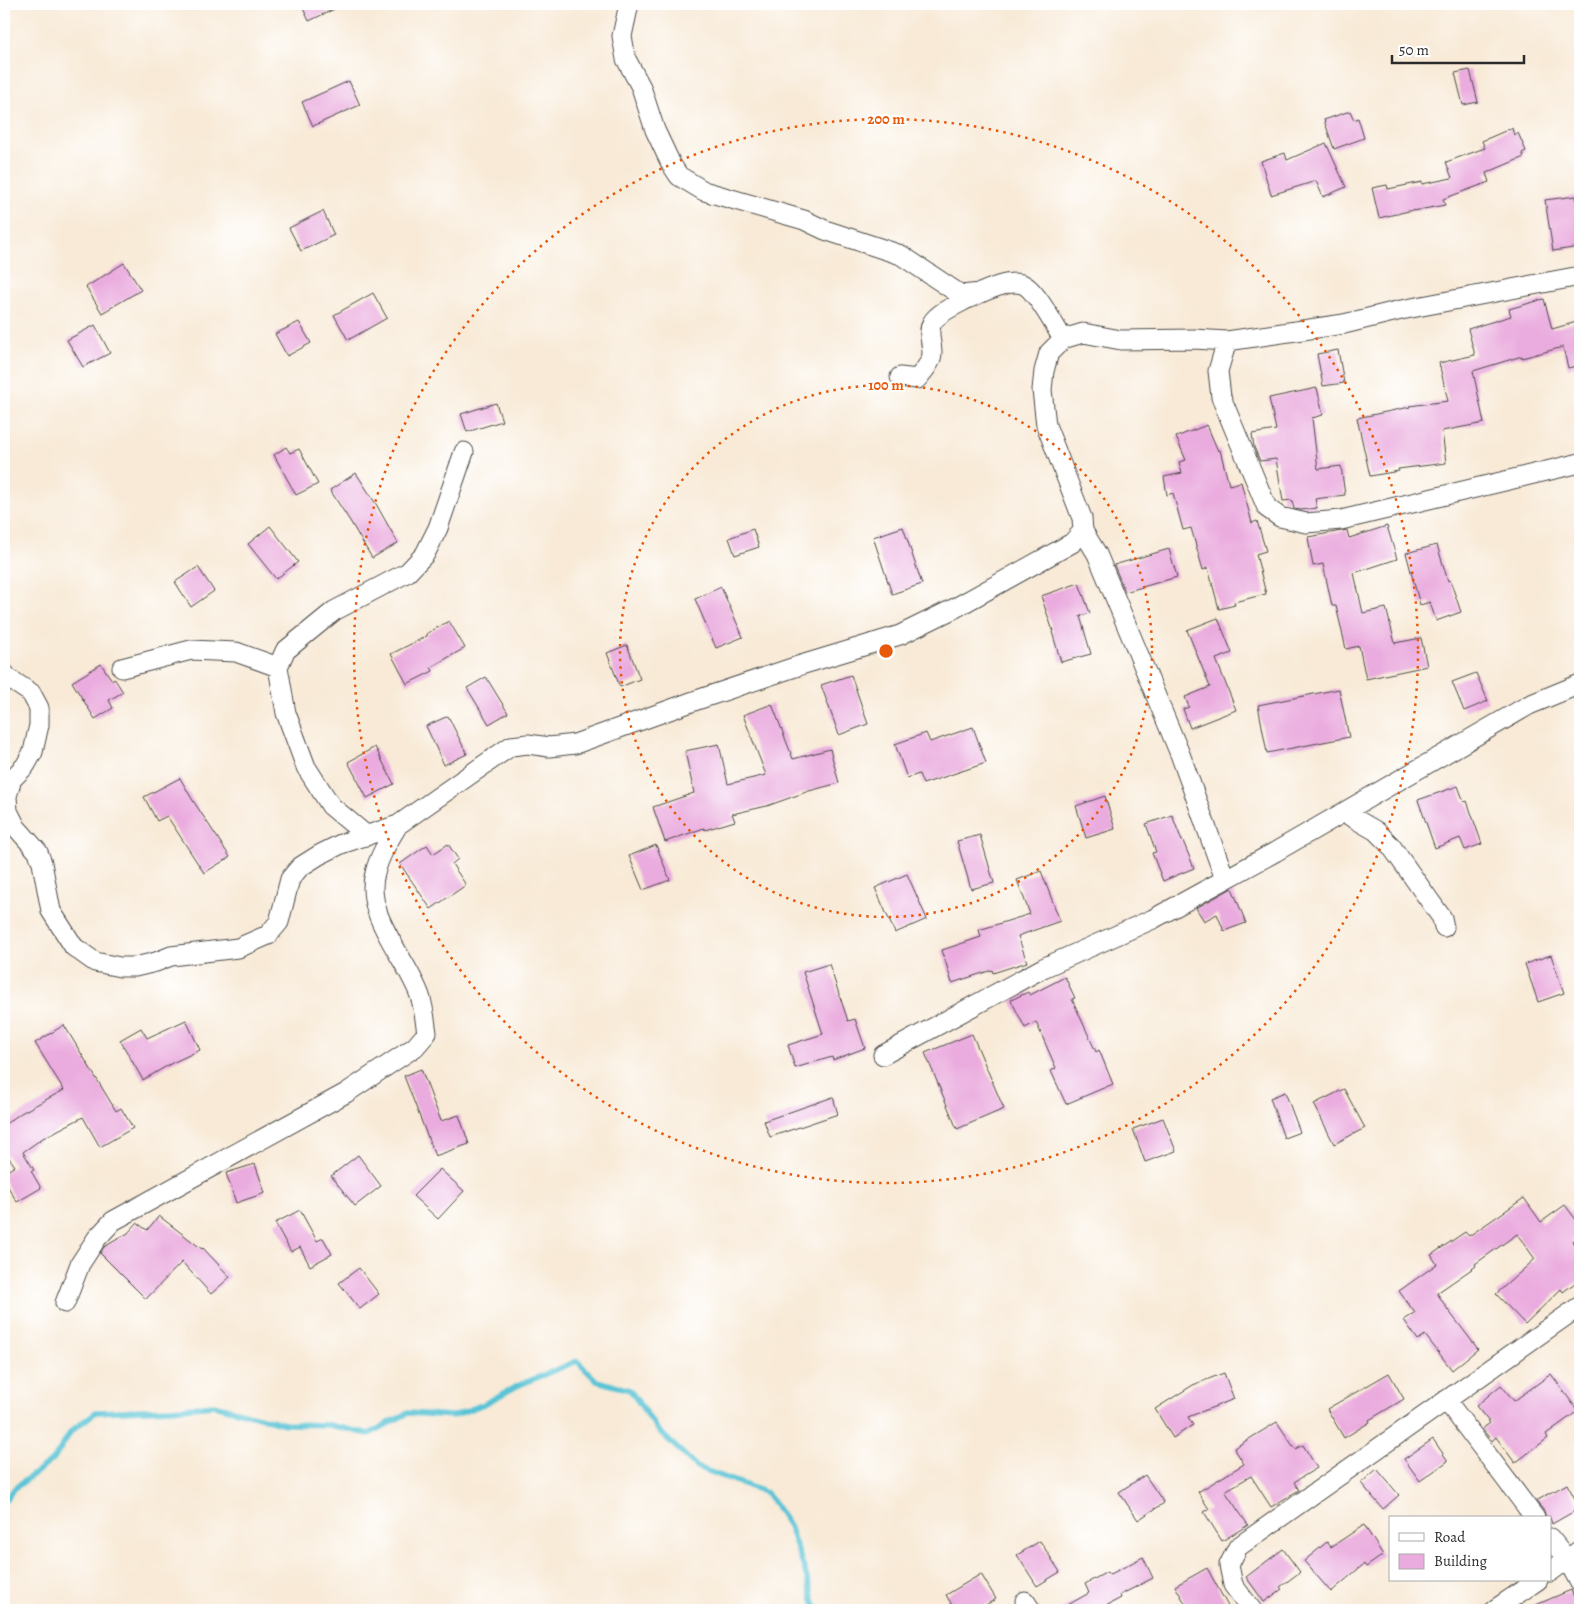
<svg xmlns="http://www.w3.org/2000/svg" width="1584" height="1614" viewBox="0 0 1584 1614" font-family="Alegreya,serif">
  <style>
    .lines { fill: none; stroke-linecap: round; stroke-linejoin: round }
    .stream { stroke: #5ac4d6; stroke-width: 5.5 }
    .building { fill: #eaabde }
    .minor-casing { stroke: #4a4845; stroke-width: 21 }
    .minor { stroke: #fff; stroke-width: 19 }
    .ring { fill: none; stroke: #e8590c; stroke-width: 2.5; stroke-dasharray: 2.5 5 }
    .centre { fill: #e8590c; stroke: #fff; stroke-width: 2.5 }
    .ring-label { font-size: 15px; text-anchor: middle; font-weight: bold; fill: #e8590c; stroke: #fff; stroke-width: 4; stroke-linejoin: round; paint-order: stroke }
  </style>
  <rect width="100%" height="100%" fill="#fff"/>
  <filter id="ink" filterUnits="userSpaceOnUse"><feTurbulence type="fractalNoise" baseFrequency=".02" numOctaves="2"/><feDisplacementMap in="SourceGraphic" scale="10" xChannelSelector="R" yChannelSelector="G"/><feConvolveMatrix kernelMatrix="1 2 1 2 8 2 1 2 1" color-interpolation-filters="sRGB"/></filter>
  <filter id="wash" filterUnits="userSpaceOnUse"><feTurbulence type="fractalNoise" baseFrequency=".0096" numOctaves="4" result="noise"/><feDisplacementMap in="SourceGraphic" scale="20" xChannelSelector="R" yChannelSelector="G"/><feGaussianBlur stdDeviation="1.12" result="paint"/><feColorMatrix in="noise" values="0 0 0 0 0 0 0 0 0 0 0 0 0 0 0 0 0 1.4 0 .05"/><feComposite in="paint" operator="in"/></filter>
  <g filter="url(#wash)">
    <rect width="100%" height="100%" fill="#f8ead7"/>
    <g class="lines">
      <path class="stream" d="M4,1501L15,1488L54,1459L71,1431L96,1412L171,1409L214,1405L285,1424L329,1425L369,1434L408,1413L453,1416L484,1404L517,1386L577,1361L597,1381L630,1390L657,1429L697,1467L767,1493L789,1526L804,1568L815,1606L818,1610"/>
    </g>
    <g id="blocks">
      <path class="building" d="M301,4H345L309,21Z
        M1470,70L1478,102L1463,105L1455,73Z
        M349,81L360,105L313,126L302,102Z
        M1350,111L1354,120L1358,118L1364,138L1334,149L1324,120Z
        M1512,128L1514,135L1518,133L1526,151L1522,153L1524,157L1486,173L1489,182L1443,199L1445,205L1413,211V210L1379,218L1372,188L1387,185L1388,189L1422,182V184L1452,178L1446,162L1485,148L1482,141Z
        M1326,143L1346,187L1323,197L1316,181L1271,195L1261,161L1285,153L1287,160Z
        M1576,196L1580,226V247L1553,251L1545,200Z
        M323,211L334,235L301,251L289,228Z
        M124,263L141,290L102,313L86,287Z
        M373,293L387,318L348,340L334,315Z
        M1544,299L1552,329L1580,321V365L1568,368L1563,347L1522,358V356L1473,371L1484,423L1442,431L1446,463L1398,469L1399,471L1370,476L1357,418L1410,407L1409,406L1448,401L1439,363L1475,355L1468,329L1511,316L1509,309Z
        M299,322L311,343L287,356L275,334Z
        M95,325L110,353L83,367L67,340Z
        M1338,350L1344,383L1323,386L1317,354Z
        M1317,388L1323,415L1312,418L1318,469L1341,466L1345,495L1315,499L1317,508L1301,510L1294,509L1292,500L1283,501L1276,459L1260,461L1254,447L1252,434L1276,430L1269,398Z
        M496,403L502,421L467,432L461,414Z
        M1207,425L1218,451L1220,450L1229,485L1241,482L1252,523L1257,521L1266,551L1256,554L1266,594L1234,602L1235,605L1219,609L1208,568L1203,570L1191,528L1183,530L1173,493L1167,495L1164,477L1182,473L1179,462L1186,460L1176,437Z
        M286,447L290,453L299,449L318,484L296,495L274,455Z
        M356,473L376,504L398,543L372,558L350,521L330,490Z
        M270,526L298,562L276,579L248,544Z
        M1387,526L1397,559L1354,573L1363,613L1386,608L1395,643L1421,638L1427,666L1366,679L1359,646L1346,649L1336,606H1332L1323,564L1313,566L1308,537L1347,530L1349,538Z
        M903,527L922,584L892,594L873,537Z
        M753,529L759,547L735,555L729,538Z
        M1437,545L1448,581L1450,580L1461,612L1436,621L1430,602L1420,605L1406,553Z
        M1169,549L1177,577L1125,592L1114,565Z
        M198,567L214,591L191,607L175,582Z
        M1079,583L1090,613L1080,616L1091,654L1061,662L1052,632L1053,631L1041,596Z
        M721,587L743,637L716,648L695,599Z
        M1218,618L1232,653L1216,659L1236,710L1190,728L1183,709L1189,707L1185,697L1210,687L1187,630Z
        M449,621L465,648L431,667L433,671L407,684L391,654L427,636L426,634Z
        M627,645L640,679L620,687L607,653Z
        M101,664L112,680L114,678L123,692L109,700L113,708L95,719L72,682Z
        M1476,673L1488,701L1464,711L1452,682Z
        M851,675L868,724L839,735L821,685Z
        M486,677L508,713L489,724L467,688Z
        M1339,689L1349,737L1267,753L1258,705Z
        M772,704L793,759L830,749L839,783L809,791L767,806L732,814L735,821L705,830L704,828L665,842L653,807L694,793L685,751L719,744L728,784L766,775L743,715Z
        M448,716L467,754L444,765L426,726Z
        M973,727L986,763L923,784L919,774L907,778L895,744L926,733L930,742Z
        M375,747L394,784L367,798L348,762Z
        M180,778L192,799L230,857L204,873L167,816L157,821L144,797Z
        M1458,786L1464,802L1467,801L1482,844L1465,850L1460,838L1435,848L1418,800Z
        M1105,796L1115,829L1086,838L1076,806Z
        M1172,815L1182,841H1183L1194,868L1163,881L1152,853L1156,852L1146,824Z
        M980,835L994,883L971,889L957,841Z
        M448,844L458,859L452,864L466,885L431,909L400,864L427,845L433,854Z
        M656,845L670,880L643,890L629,856Z
        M1041,871L1060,921L1018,936L1027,962L993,973L992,970L952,983L942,950L981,937L979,930L1030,914L1017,880Z
        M907,874L927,919L895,933L875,888Z
        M1232,888L1246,923L1224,931L1217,914L1204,921L1196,908Z
        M1551,955L1564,993L1538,1002L1525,964Z
        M829,964L848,1021L855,1019L865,1048L833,1060L832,1057L795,1068L788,1045L823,1034L803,972Z
        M1065,977L1075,998L1072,999L1096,1052L1099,1050L1113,1084L1066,1104L1051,1071L1056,1068L1036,1022L1025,1028L1011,1000L1028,992L1030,995Z
        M186,1020L200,1050L172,1063L143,1080L120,1040L141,1028L147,1038Z
        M64,1025L116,1111L121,1108L133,1128L100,1147L83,1117L43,1138L23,1152L34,1170L31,1171L41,1188L17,1202L4,1180V1173L15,1166L4,1151V1125L21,1113L64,1090L35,1043Z
        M972,1034L1004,1109L957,1129L925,1053Z
        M421,1069L441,1121L459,1115L469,1144L435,1156L404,1076Z
        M1344,1089L1365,1128L1334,1144L1314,1104Z
        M1285,1092L1300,1132L1284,1138L1270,1098Z
        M833,1097L838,1114L770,1137L764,1121Z
        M1163,1118L1176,1151L1145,1162L1133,1129Z
        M358,1155L381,1186L355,1206L331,1176Z
        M255,1164L265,1193L236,1203L226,1173Z
        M440,1169L464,1191L438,1219L413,1196Z
        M1524,1198L1541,1222L1565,1205L1580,1225V1235L1572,1241L1580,1253V1279L1563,1292L1561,1289L1525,1324L1496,1294L1535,1259L1517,1234L1475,1264L1476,1266L1437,1293L1448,1310L1478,1349L1452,1370L1425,1335L1418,1340L1404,1320L1415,1313L1399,1291L1437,1264L1431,1255L1465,1232L1469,1236Z
        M300,1210L317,1241L323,1238L332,1254L310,1266L300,1247L291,1252L275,1223Z
        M159,1216L202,1249L203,1248L230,1277L211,1294L182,1262L146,1299L100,1253L104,1247L128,1233L137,1223L147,1230Z
        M359,1268L379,1294L360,1309L339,1283Z
        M1224,1373L1234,1399L1188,1417L1193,1425L1173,1438L1155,1409L1193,1385Z
        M1389,1373L1404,1399L1369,1420L1370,1422L1344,1438L1327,1409Z
        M1551,1374L1578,1411L1546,1434L1548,1438L1515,1463L1496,1437L1492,1441L1482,1429L1490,1423L1476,1406L1501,1385L1514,1401Z
        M1277,1422L1295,1449L1303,1445L1317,1468L1294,1482L1299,1490L1271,1507L1251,1476L1225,1491L1248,1525L1222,1541L1204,1512L1209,1509L1198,1492L1244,1464L1234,1448Z
        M1433,1439L1448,1461L1420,1481L1404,1459Z
        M1377,1469L1399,1495L1383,1509L1361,1483Z
        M1145,1475L1164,1503L1138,1520L1119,1492Z
        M1567,1484L1580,1508L1552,1524L1550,1518H1546L1544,1511L1536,1501Z
        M1364,1525L1383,1555L1366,1567L1364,1564L1331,1592L1304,1561L1327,1542L1331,1547Z
        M1040,1541L1060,1572L1037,1586L1017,1555Z
        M1283,1549L1300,1572L1280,1587L1282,1589L1264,1602L1246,1577Z
        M1143,1557L1153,1578L1120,1595L1121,1598L1098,1610H1059L1089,1593L1085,1584L1107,1572L1109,1575Z
        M1207,1568L1230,1610H1189L1175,1586Z
        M981,1574L996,1599L977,1610H955L946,1595Z
        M1571,1590L1580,1610H1524Z"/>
    </g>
  </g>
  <g filter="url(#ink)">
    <use href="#blocks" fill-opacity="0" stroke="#4a4845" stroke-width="1"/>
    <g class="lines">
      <g class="minor-casing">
        <path id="minor" d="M629,4L622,36L626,59L641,87L655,130L671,164L679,176L704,191L804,220L825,230L901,255L961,295L981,293
          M1227,341L1218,371L1221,397L1267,508L1280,517L1306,523L1341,520L1580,463
          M900,377L917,379C923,372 932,362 932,353C932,342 927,333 932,323C937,313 958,304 967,299C981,293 1007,279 1022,284C1035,288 1055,327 1063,339
          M1083,531L1097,554L1180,754L1225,879
          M122,668L191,650L236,652L278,667
          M4,673L8,678L31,693L39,708V725L33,752L25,766L12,779L7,796L8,811L16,827L38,852L42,863L51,911L74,947L95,962L120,967H135L156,962L171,956L238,948L268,935L279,922L290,879L300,867L319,855L341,844L398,825L511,746L528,744L549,747L575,744L694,701L801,665L900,635L955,608L1072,543L1083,531L1082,518L1046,425L1042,390L1044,371L1049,353L1063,339L1083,333L1121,340L1194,339L1227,341L1344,324L1401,310L1580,276
          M1345,813L1376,831L1391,846L1442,918L1444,927
          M367,836L331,806L306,767L286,713L278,667L285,651L334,611L408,572L425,554L438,528L464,452
          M883,1055L1043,968L1153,919L1275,852L1529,705L1580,684
          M65,1303L80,1264L97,1238L113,1221L346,1093L415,1047L427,1033C425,1020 424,1008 420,996C407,958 363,915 375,873C379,856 389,840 398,825
          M1446,1400L1535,1518
          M1550,1538L1567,1559L1580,1583
          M1550,1572L1580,1550
          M1025,1601L1031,1610
          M1252,1610L1233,1585L1229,1565L1238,1547L1580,1306
          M1494,1610L1538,1580"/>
      </g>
      <use href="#minor" class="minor"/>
    </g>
  </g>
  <g class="ring">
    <circle cx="886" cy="651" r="266"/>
    <circle cx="886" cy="651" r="532"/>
  </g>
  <circle cx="886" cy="651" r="8" class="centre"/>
  <g class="ring-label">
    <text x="886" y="124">200 m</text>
    <text x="886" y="390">100 m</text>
  </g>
  <rect width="1584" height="1614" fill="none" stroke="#fff" stroke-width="20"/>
  <rect x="1389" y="1516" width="162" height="65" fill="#ffffff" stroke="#aaaaaa"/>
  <rect x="1399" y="1533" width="25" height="8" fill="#ffffff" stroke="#aaaaaa"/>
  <text x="1434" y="1542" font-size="15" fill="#2b2b2b">Road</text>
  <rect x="1399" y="1554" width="25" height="15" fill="#eaabde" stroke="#aaaaaa"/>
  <text x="1434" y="1566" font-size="15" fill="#2b2b2b">Building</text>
  <path d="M1392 55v8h132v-8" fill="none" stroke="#2b2b2b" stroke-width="2.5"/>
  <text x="1399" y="55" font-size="15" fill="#2b2b2b" stroke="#ffffff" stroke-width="4" paint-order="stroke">50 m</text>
</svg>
